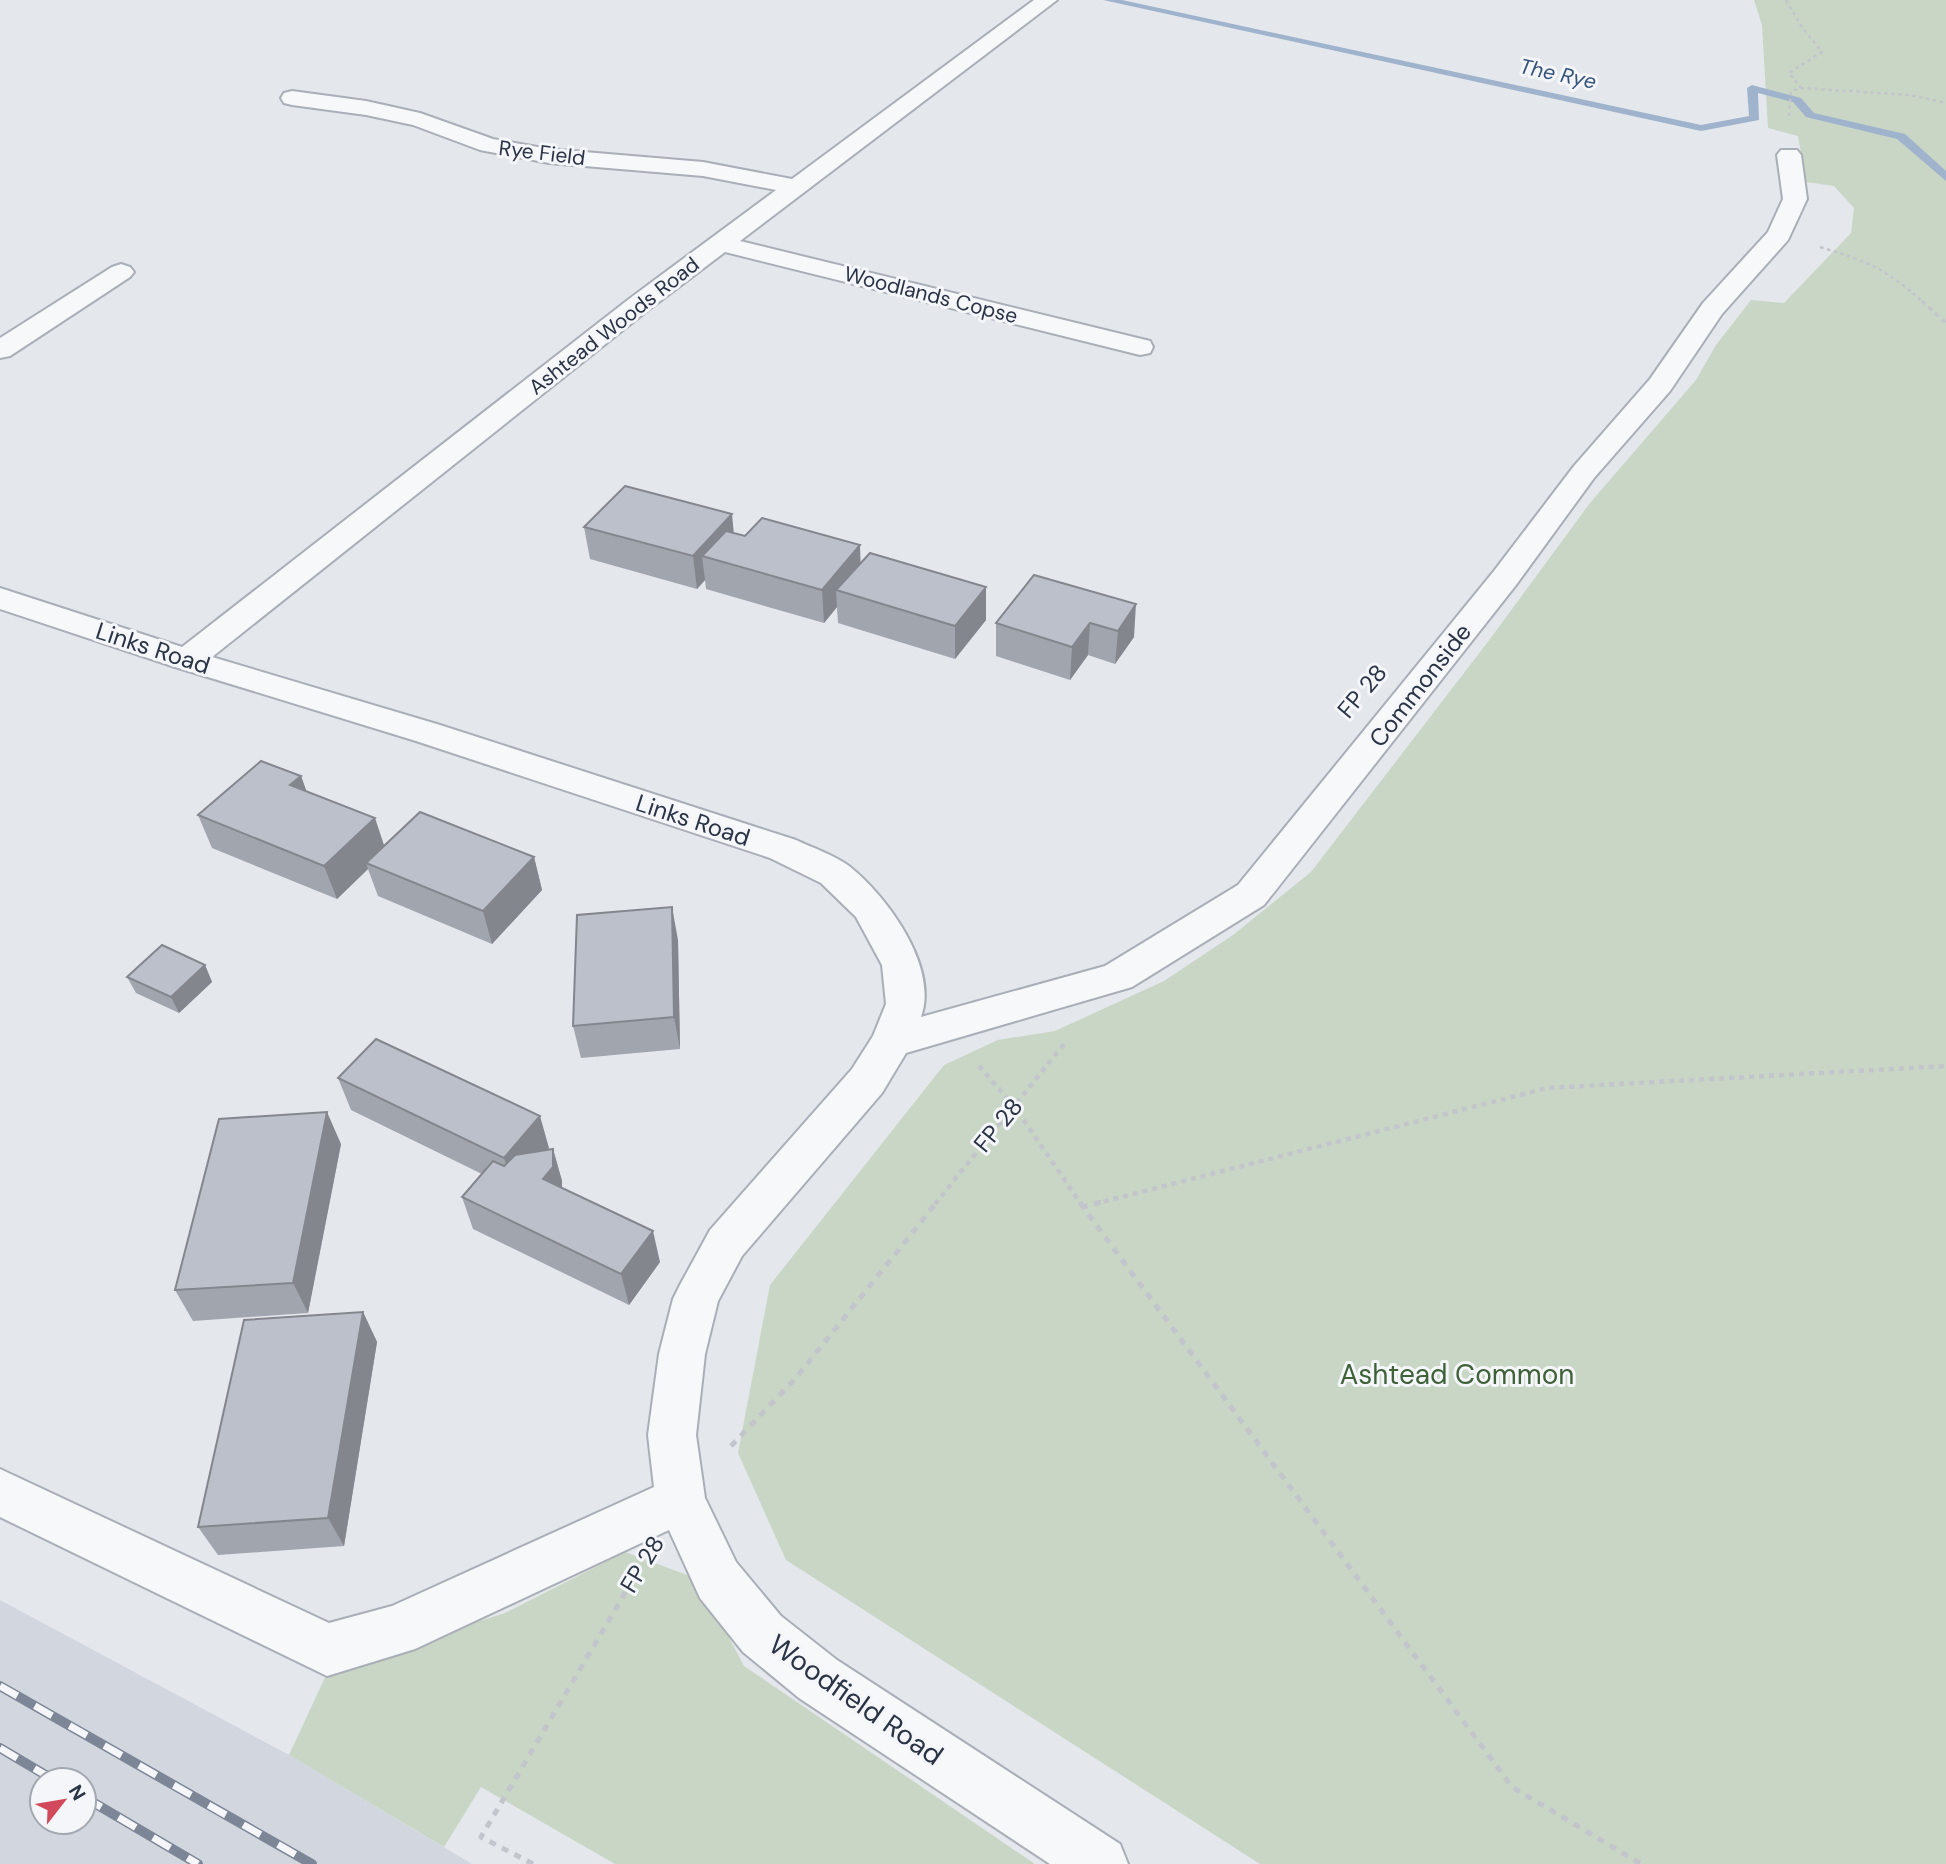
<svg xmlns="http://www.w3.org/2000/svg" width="1946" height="1864" viewBox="0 0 1946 1864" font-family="'DM Sans',sans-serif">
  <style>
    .built { fill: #d2d6de; fill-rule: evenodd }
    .green { fill: #c9d6c5 }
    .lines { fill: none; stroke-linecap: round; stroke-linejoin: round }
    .stream { fill: #9fb4cc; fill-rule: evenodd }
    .street-casing { stroke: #a9aeb7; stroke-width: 4 }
    .path-far3 { stroke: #c2c5cb; stroke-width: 2.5; stroke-dasharray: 3.5 3.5; stroke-linecap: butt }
    .path-far2 { stroke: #c2c5cb; stroke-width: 3.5; stroke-dasharray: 4.5 4.5; stroke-linecap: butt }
    .path-far1 { stroke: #c2c5cb; stroke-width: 4.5; stroke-dasharray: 5 5; stroke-linecap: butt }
    .path { stroke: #c2c5cb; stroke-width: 5; stroke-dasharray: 7 7; stroke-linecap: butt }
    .street { fill: #f7f8fa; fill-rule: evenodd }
    .rail-casing { stroke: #7d8696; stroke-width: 10 }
    .rail { stroke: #f4f6f9; stroke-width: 7; stroke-dasharray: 20; stroke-linecap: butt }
    .wall { fill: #a1a5ae }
    .shaded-wall { fill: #83868d }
    .building { fill: #bbc0ca; stroke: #83868d; stroke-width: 2 }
    .labels { text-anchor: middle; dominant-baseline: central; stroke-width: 6; stroke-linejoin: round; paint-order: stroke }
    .far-water-label { font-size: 21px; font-style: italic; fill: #34527a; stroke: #f4f6f9 }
    .far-street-label { font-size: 21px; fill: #2b3445; stroke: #f4f6f9 }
    .street-label { font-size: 24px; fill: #2b3445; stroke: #f4f6f9 }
    .near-park-label { font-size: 28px; fill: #3f6138; stroke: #f4f6f9 }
    .near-street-label { font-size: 28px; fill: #2b3445; stroke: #f4f6f9 }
  </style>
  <rect width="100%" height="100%" fill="#e4e7ec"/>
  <path class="built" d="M0,1600L289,1755L472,1864H0ZM42,1780H84V1822H42Z"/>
  <path class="green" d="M1754,0H1946V1864H1260L786,1560L738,1453L770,1285L944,1065L998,1040L1055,1031L1164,981L1233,935L1311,872L1487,643L1590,503L1696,380L1716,345L1751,300L1784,303L1851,233L1854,208L1834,186L1806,182L1798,136L1768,128L1762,25Z
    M625,1552L698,1579L744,1666L1035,1864H615L481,1787L444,1847L289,1755L329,1669L505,1613Z"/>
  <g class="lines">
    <path class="stream" d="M1103,0H1122L1701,125L1749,116L1747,88L1752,85L1801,98L1814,113L1905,134L1946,171V181L1897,139L1806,117L1793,102L1758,93L1759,120L1701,131Z"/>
    <g class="street-casing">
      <path id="street" d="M1034,0H1057L740,241L1150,341L1153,347L1150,353L1140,355L725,252L647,311L212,657L440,725L796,840C813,848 834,855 849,866C887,896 939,967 921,1017L1105,966L1238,885L1494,571L1574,466L1650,379L1703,303L1768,232L1783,199L1777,155L1781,150H1797L1801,155L1807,199L1788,240L1722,314L1670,391L1594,478L1516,585L1264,905L1132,987L906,1053L882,1093L742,1256L718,1301L705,1354L696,1435L705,1498L736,1562L781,1616L837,1660L1120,1844L1128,1864H1050L799,1698L743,1652L700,1598L669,1530L415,1649L327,1676L0,1517V1469L329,1623L392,1606L654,1487L648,1435L659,1354L673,1299L680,1285L710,1230L852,1069L873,1036L886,1004L882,965L856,917L821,883L770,858L416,741L175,667L0,609V588L182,647L629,299L776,190L703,176L549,163L480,150L413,125L366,115L292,105L284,103L281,98L284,93L292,91L366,101L420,113L493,139L549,149L703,162L792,179Z
        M121,264L130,267L134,272L130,277L10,356L0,358V338L112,267Z"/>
    </g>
    <path class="path-far3" d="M1786,0L1802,27L1822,52L1789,73L1801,88
      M1789,116L1791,91L1801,88L1910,95L1946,103
      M1820,247C1869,262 1885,268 1924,303"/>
    <path class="path-far2" d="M1922,301L1946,323"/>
    <path class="path-far1" d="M979,1066L1014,1106L1081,1204
      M935,1204L1065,1043
      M1094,1204L1547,1088L1946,1066"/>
    <path class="path" d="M1080,1202L1083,1207
      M1101,1202L1083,1207L1512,1787L1641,1864
      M731,1446L795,1379L937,1202
      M533,1864L481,1837L628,1588"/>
    <use href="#street" class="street"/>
    <g class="rail-casing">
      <path id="rail" d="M0,1686L312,1864
        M0,1748L54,1780
        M84,1797L198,1864"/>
    </g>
    <use href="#rail" class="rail"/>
  </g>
  <path class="wall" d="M584,527L734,533L861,563L986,620L955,659L838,623L837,607L824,623L706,589L705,580L697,589L590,559Z
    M1034,575L1134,637L1115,664L1088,655L1070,680L996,656V623Z
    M301,776L306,791L384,846L534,857L542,890L492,944L378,896L368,869L337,899L212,848L198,815Z
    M678,940L680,1049L581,1058L573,1026Z
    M205,965L212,982L179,1013L136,993L127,977Z
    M338,1078L549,1148L547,1150L553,1149L562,1181V1188L660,1262L629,1305L473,1229L462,1197L482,1174L351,1110Z
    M341,1144L308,1313L193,1321L175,1290Z
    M363,1312L377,1342L344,1546L218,1555L198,1527Z"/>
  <path class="shaded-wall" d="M732,514L735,546L702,556L705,580L697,589L693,556Z
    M860,545L861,577L836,590L837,607L824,623L822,590Z
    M986,587V620L955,659V626Z
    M1136,604L1134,637L1115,664L1118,631Z
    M1090,623L1088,655L1070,680L1072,647Z
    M301,776L313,809L290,785Z
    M375,818L386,851L366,863L368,869L337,899L324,866Z
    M534,857L542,890L492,944L483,911Z
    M672,907L678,940L680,1049L674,1017Z
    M205,965L212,982L179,1013L171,997Z
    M327,1112L341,1144L308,1313L293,1283Z
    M540,1116L549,1148L514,1189L504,1158Z
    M553,1149L562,1181V1199L543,1179Z
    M653,1231L660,1262L629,1305L621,1274Z
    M363,1312L377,1342L344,1546L328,1518Z"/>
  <path class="building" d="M625,486L732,514L693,556L584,527Z
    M762,518L860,545L822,590L702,556L726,531L745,536Z
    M870,553L986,587L955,626L836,590Z
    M1034,575L1136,604L1118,631L1090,623L1072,647L996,623Z
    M261,761L301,776L290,785L375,818L324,866L198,815Z
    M420,812L534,857L483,911L366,863Z
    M672,907L674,1017L573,1026L577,915Z
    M162,945L205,965L171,997L127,977Z
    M376,1039L540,1116L504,1158L338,1078Z
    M327,1112L293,1283L175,1290L219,1119Z
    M553,1149V1167L543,1179L653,1231L621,1274L462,1197L493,1161L504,1166L515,1155Z
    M363,1312L328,1518L198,1527L244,1320Z"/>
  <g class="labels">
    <g class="far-water-label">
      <text transform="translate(1558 74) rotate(12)">The Rye</text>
    </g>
    <g class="far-street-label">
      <text transform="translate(542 153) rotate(7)">Rye Field</text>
      <text transform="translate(931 295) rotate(14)">Woodlands Copse</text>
      <text transform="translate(614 326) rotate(-38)">Ashtead Woods Road</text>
    </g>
    <g class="street-label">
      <text transform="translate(153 648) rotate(18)">Links Road</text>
      <text transform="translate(1420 685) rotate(-52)">Commonside</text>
      <text transform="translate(1362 691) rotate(-50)">FP 28</text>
      <text transform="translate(693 820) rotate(18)">Links Road</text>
      <text transform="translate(998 1125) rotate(-51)">FP 28</text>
      <text transform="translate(642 1564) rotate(-59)">FP 28</text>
    </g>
    <g class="near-park-label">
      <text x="1457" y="1374">Ashtead Common</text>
    </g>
    <g class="near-street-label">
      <text transform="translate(856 1700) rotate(35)">Woodfield Road</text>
    </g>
  </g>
  <g transform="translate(63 1801) rotate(59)"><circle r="33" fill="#f4f6f9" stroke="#a4a8b1" stroke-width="2"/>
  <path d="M0-5L12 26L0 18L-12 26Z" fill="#d1495b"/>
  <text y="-10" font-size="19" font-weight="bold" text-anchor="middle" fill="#2b3445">N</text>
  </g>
</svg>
